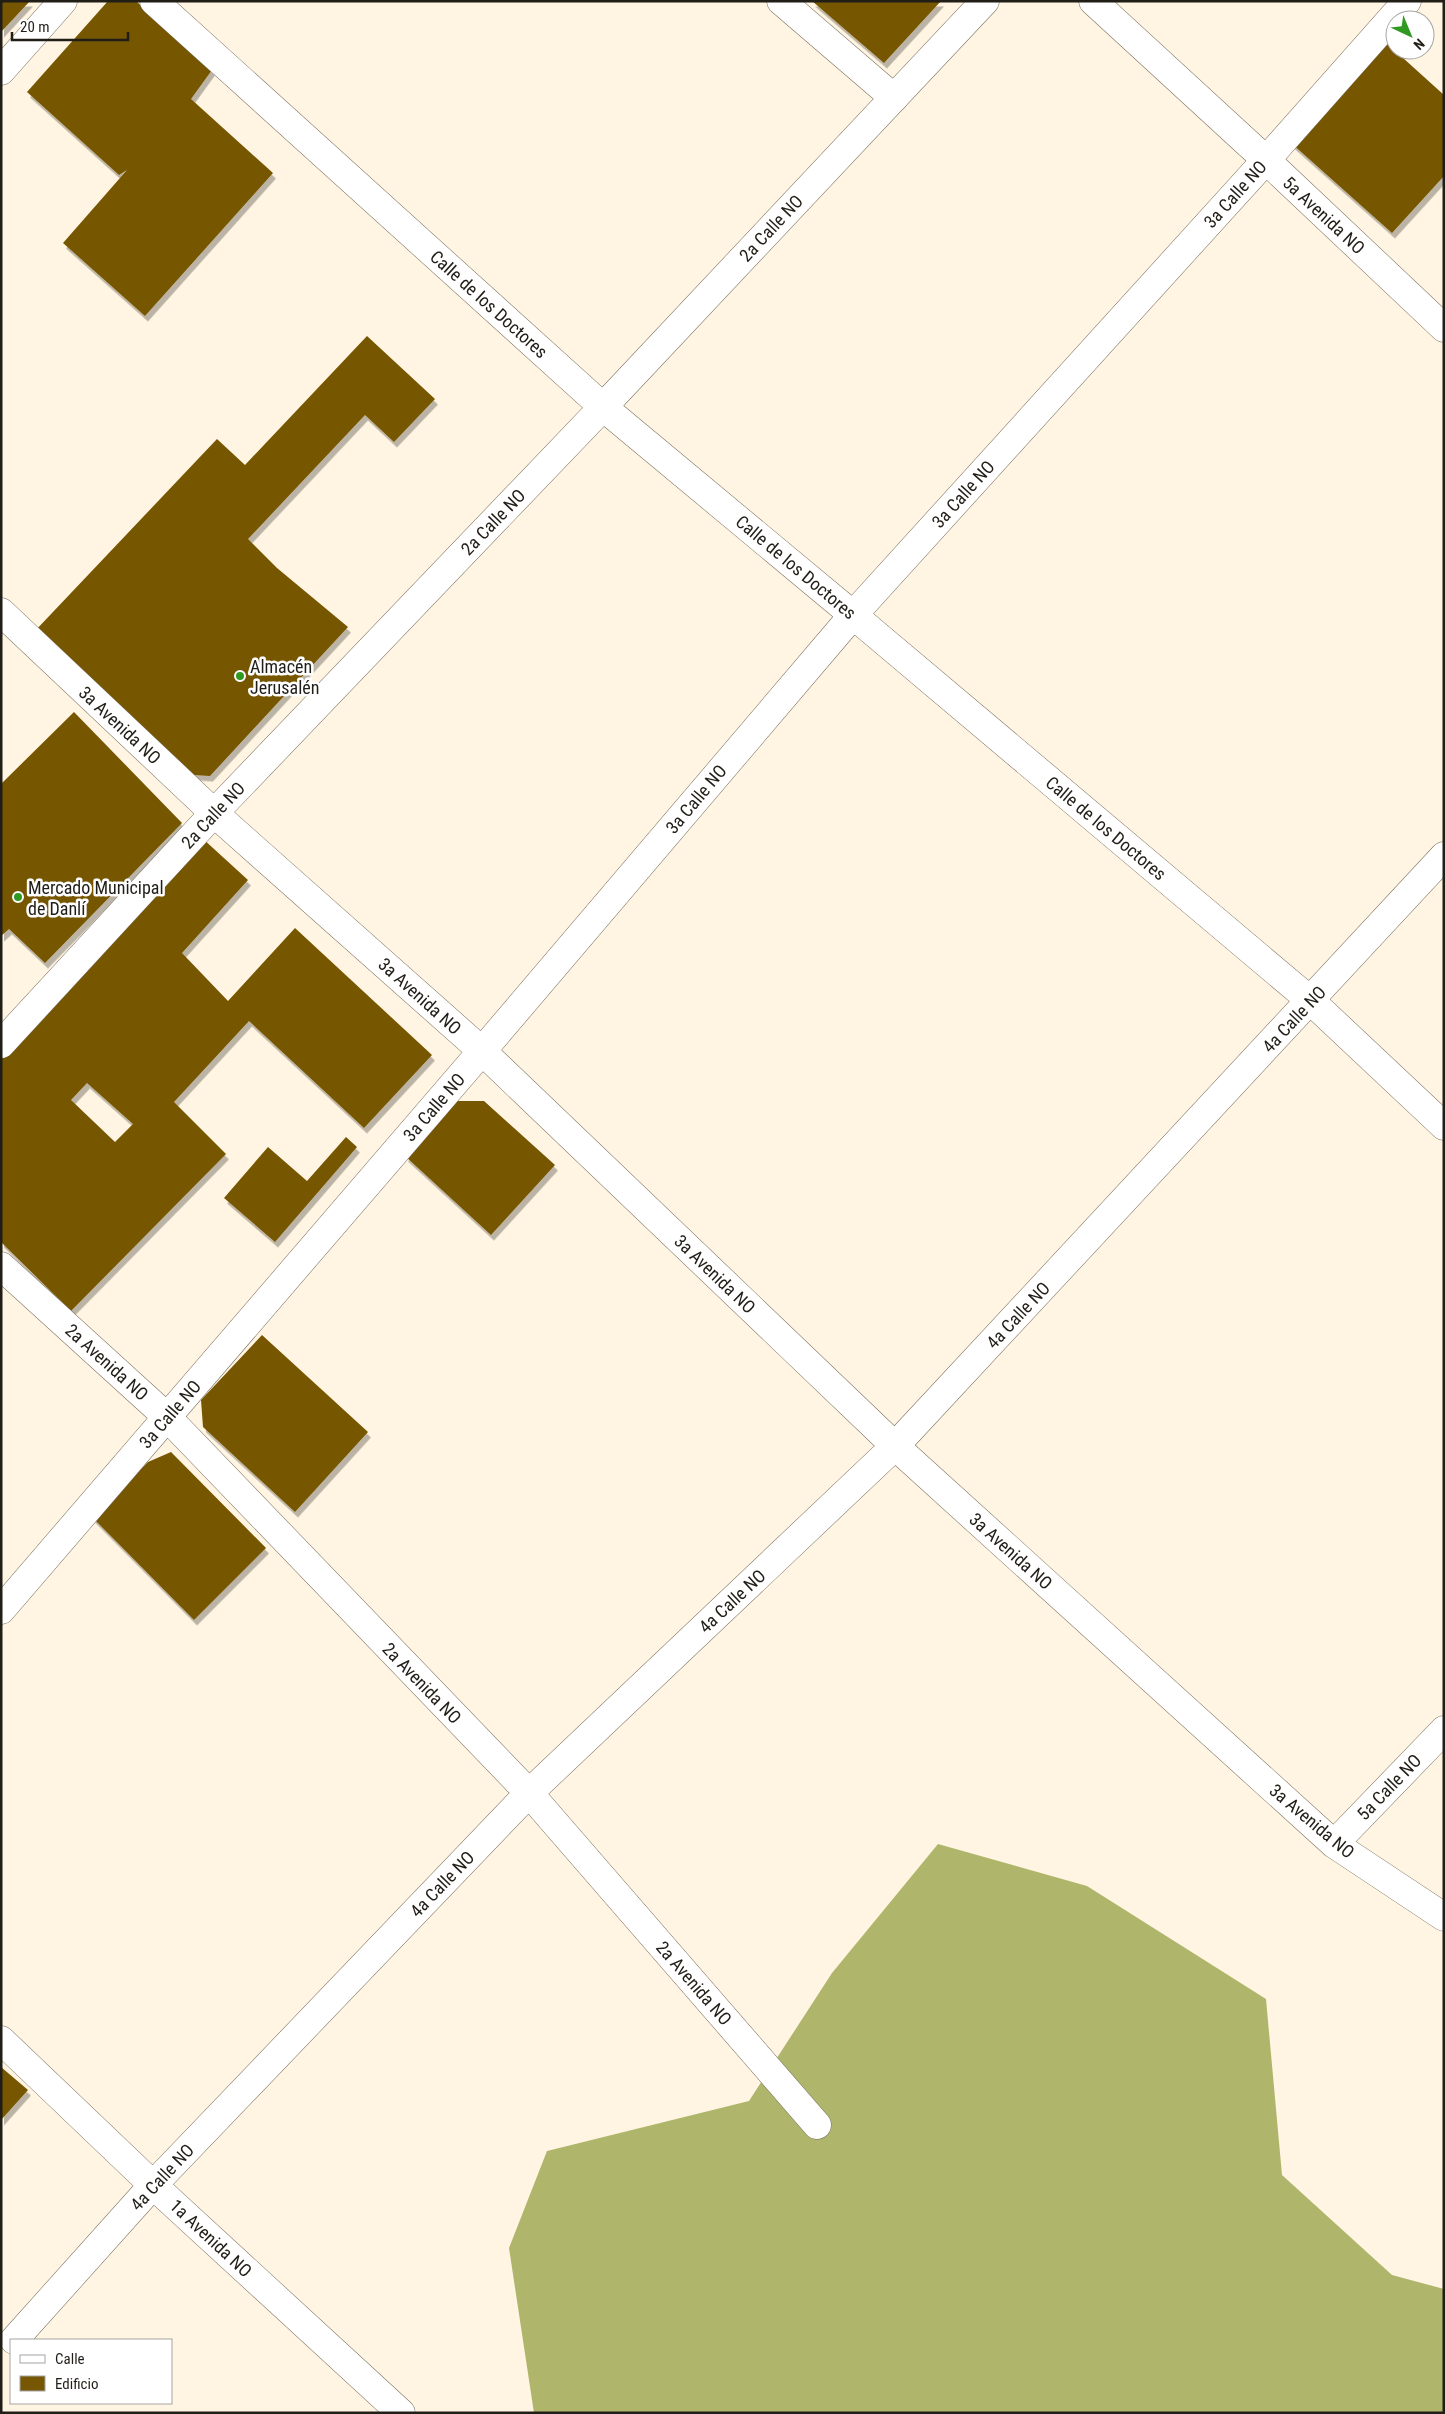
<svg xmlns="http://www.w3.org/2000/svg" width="1445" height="2414" viewBox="0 0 1445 2414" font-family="'Roboto Condensed',sans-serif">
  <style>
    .forest { fill: #afb66c }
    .building { fill: #775604; fill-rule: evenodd; filter: url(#shadow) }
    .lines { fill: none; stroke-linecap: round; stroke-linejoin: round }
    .minor-casing { stroke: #786f5f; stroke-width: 29 }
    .tertiary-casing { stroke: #786f5f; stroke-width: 29 }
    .secondary-casing { stroke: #786f5f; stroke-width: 29 }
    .minor { stroke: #fff; stroke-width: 28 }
    .tertiary { stroke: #fff; stroke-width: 28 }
    .secondary { stroke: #fff; stroke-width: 28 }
    .poi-dot { fill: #309922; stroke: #fff; stroke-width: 2 }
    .labels { text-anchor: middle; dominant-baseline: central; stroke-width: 5; stroke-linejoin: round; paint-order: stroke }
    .street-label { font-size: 18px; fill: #211d17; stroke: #fff }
    .poi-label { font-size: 18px; fill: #211d17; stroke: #fff; text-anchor: start }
  </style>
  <defs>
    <filter id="shadow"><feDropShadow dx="3" dy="5.5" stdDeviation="0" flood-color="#0004"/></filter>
  </defs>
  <rect width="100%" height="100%" fill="#fff5e2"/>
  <path class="forest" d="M938,1844L1087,1886L1266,1999L1282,2175L1392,2275L1444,2289V2413H534L509,2248L547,2151L749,2101L832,1973Z"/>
  <path class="building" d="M1,1H30L1,32Z
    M108,1H136L212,70L191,99L273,173L145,316L63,243L127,170L119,175L27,92Z
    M812,1H941L884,63Z
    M1382,39L1444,95V176L1392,233L1290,142Z
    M367,336L435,399L394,442L365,415L248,539L277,568L348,627L210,776L194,775L34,632L217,439L245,465Z
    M74,712L182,823L45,963L9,929L1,936V784Z
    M202,838L248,880L182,953L228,1001L295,928L432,1055L364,1128L249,1021L174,1102L226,1154L71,1311L1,1242V1055ZM87,1083L133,1124L115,1142L71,1100Z
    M456,1101H484L555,1165L491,1235L405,1156Z
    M346,1137L357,1147L275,1242L224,1198L268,1147L307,1181Z
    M262,1335L368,1432L295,1512L203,1427L201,1400Z
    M171,1452L266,1548L194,1620L92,1517L148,1462Z
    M1,2067L28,2090L1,2120Z"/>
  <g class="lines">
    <g class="minor-casing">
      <path id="minor" d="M781,1L894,98
        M1093,1L1266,160L1444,328
        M1,71L63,1
        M853,615L1311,1001L1444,1126
        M482,1051L895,1446L1334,1844L1444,1917
        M1,1266L167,1417L529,1793L817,2125
        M1334,1844L1444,1730
        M1,2040L153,2185L401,2413
        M14,2340L153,2185L529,1793L895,1446L1444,856"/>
    </g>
    <g class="tertiary-casing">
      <path id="tertiary" d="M603,407L985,1
        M853,615L1266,160L1407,1"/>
    </g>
    <g class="secondary-casing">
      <path id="secondary" d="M1,612L214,813L482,1051
        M1,1044L214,813L603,407
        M1,1610L482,1051L853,615L603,407L154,1"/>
    </g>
    <use href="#minor" class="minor"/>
    <use href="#tertiary" class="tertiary"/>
    <use href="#secondary" class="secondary"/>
  </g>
  <g class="poi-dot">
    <circle cx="240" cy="676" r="5"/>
    <circle cx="18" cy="897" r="5"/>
  </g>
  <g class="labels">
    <g class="street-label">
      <text transform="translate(1235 194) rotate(-48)">3a Calle NO</text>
      <text transform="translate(1324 215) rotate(43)">5a Avenida NO</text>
      <text transform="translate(771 228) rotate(-47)">2a Calle NO</text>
      <text transform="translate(489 304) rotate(42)">Calle de los Doctores</text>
      <text transform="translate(963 494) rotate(-48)">3a Calle NO</text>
      <text transform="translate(493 522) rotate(-46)">2a Calle NO</text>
      <text transform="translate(796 567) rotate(40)">Calle de los Doctores</text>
      <text transform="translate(120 725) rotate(43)">3a Avenida NO</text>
      <text transform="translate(696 799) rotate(-50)">3a Calle NO</text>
      <text transform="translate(213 815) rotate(-47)">2a Calle NO</text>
      <text transform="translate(1106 828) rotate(40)">Calle de los Doctores</text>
      <text transform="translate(420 996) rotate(42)">3a Avenida NO</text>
      <text transform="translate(1294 1019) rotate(-47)">4a Calle NO</text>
      <text transform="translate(434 1107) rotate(-49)">3a Calle NO</text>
      <text transform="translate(715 1274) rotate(44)">3a Avenida NO</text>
      <text transform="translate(1018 1315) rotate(-47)">4a Calle NO</text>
      <text transform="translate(107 1362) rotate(42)">2a Avenida NO</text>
      <text transform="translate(170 1414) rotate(-49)">3a Calle NO</text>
      <text transform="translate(1011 1551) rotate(42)">3a Avenida NO</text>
      <text transform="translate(732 1601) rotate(-43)">4a Calle NO</text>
      <text transform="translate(422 1683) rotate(46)">2a Avenida NO</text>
      <text transform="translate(1389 1787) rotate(-46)">5a Calle NO</text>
      <text transform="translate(1312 1821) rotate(40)">3a Avenida NO</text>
      <text transform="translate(442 1884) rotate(-46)">4a Calle NO</text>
      <text transform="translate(694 1983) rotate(49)">2a Avenida NO</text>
      <text transform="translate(162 2177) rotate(-47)">4a Calle NO</text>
      <text transform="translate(211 2238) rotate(43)">1a Avenida NO</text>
    </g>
    <g class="poi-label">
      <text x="250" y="666">Almacén<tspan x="250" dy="21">Jerusalén</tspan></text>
      <text x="28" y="887">Mercado Municipal<tspan x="28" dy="21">de Danlí</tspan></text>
    </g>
  </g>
  <rect width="1445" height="2414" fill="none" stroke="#211d17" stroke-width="5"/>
  <rect x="10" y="2339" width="162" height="65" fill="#ffffff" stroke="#a6a5a2"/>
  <rect x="20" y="2355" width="25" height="8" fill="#ffffff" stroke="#a6a5a2"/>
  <text x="55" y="2364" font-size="15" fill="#211d17">Calle</text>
  <rect x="20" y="2376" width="25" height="15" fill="#775604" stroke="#a6a5a2"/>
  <text x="55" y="2389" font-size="15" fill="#211d17">Edificio</text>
  <g transform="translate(1410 35) rotate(136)"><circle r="24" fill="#ffffff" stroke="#a6a5a2"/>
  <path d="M0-4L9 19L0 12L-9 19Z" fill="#309922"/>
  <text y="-8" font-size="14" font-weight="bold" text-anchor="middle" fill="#211d17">N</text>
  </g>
  <path d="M12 32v8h116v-8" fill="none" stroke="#211d17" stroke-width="2.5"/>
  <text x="20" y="32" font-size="15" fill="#211d17" stroke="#ffffff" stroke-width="4" paint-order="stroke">20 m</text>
</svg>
